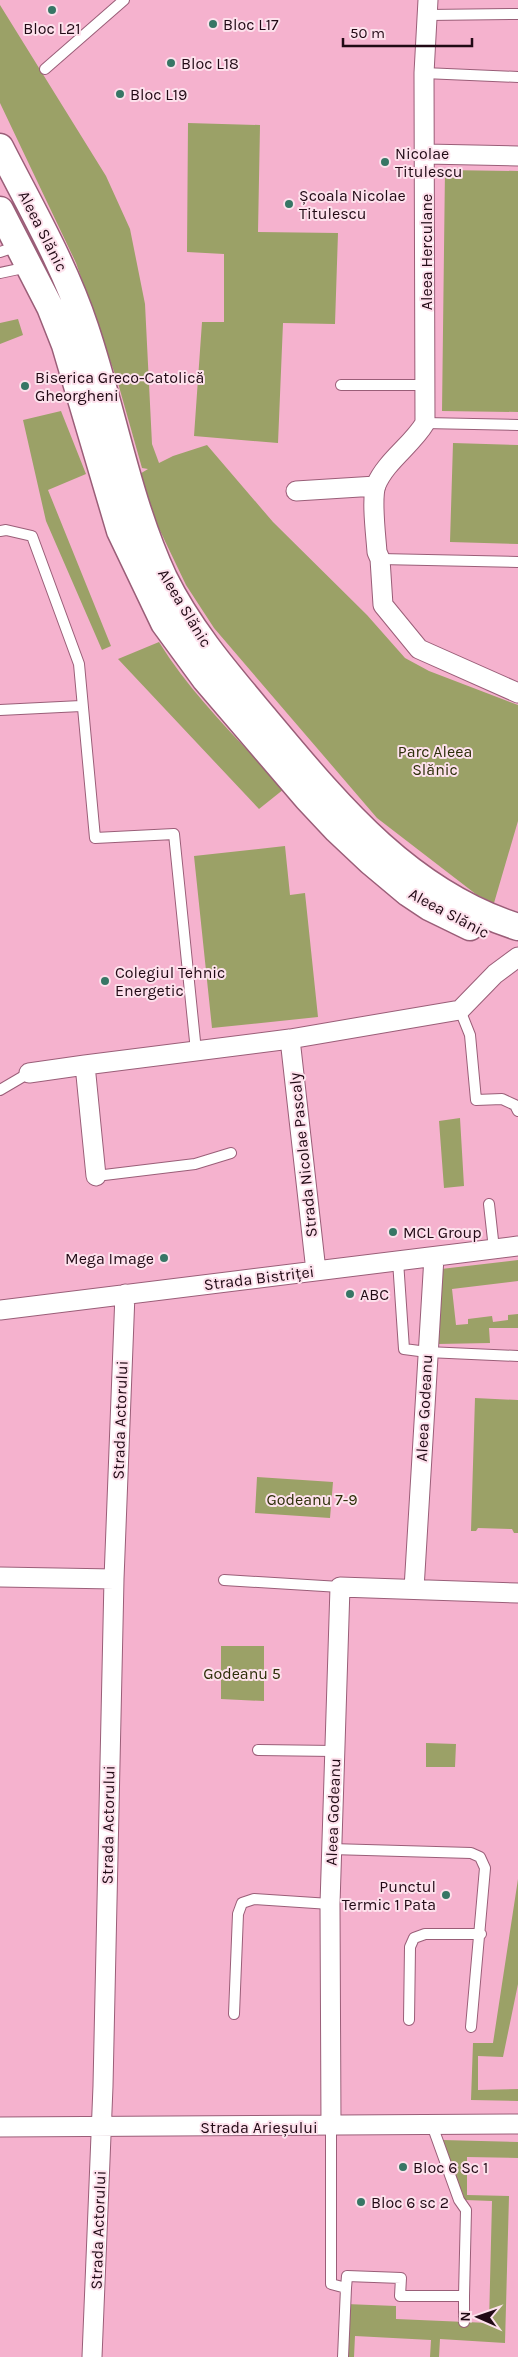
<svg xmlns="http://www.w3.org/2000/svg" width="518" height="2357" viewBox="0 0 518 2357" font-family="Karla,sans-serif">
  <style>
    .green { fill: #9ba167 }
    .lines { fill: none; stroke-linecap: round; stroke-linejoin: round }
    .lane-casing { stroke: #9a5e78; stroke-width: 12 }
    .street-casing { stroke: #9a5e78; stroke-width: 21 }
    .secondary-casing { stroke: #9a5e78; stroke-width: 29 }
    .lane { stroke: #fff; stroke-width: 10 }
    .street { stroke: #fff; stroke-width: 19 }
    .secondary { stroke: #fff; stroke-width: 26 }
    .poi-dot { fill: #377665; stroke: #fde1ec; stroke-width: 2 }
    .labels { text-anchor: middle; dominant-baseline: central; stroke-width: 4; stroke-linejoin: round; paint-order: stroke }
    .poi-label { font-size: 16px; fill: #210a15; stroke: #fde1ec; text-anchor: start }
    .street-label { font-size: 16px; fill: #210a15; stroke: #fde1ec }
    .park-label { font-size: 16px; fill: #2d2f09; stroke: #fde1ec }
  </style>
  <rect width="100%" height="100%" fill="#f5b2ce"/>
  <path class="green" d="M0,5L106,176L130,229L145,304L152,444L159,463L173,456L207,445L273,522L367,615L405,658L429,671L518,705V821L494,903L477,895L377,818L214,628L186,585L153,516L138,475L148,469L142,468L118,383L76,263L0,103Z
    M188,123L260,125L258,232L338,233L335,324L283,323L278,443L194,436L202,322H224V254L187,252Z
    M445,170L518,171V412L442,411Z
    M18,319L23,335L0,344V323Z
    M61,411L86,474L48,490L111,646L102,650L46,521L23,420Z
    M453,443L518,445V544L450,542Z
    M159,642C192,696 241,742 284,789L259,809L118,659Z
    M285,846L290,895L305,893L318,1017L212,1028L194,856Z
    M460,1118L464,1186L444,1188L439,1121Z
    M518,1260V1281L452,1289L456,1325L468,1324V1319L492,1316L493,1322L508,1320V1315L518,1314V1328H489L490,1343L438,1344L441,1269Z
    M475,1398L518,1400V1533H514L512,1529L478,1528L476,1531H471Z
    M257,1477L333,1482L330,1518L255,1513Z
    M221,1646H264V1701L221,1699Z
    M426,1743L456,1744L455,1767H426Z
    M518,1879V1984L503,2057L478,2056V2090L518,2089V2101L471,2100L473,2043H493Z
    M442,2140L518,2142V2168V2158L467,2157V2195L509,2196L505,2343L440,2339L439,2357H430L431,2340L355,2336L354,2357H343L346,2304L396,2306V2319L489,2323L492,2201L465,2200Z"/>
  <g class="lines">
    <g class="lane-casing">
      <path id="lane" d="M428,15L518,14
        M45,69L124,0
        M424,73L518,77
        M0,252L18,246
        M0,273L28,267
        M341,385H426
        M425,423L518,425
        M0,531L6,530L32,536L79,664L95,838L174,834L196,1051
        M380,559L518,562
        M0,710L81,706
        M460,1010L470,1035L476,1100L502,1099L515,1105L518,1111
        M0,1090L29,1073
        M96,1176L195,1164L231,1153
        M489,1204L494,1249
        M398,1261L404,1349L427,1352L518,1356
        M224,1580L340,1587
        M258,1750L334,1751
        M331,1849L471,1853L480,1857L485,1868L471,2027
        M234,2014L238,1914L242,1903L254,1899L330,1904
        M409,2020L410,1947L414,1938L425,1934H481
        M331,2126V2284L346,2288L343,2357
        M346,2288L347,2276L401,2278L400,2296H464L466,2210L459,2200L432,2125
        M464,2322V2296"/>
    </g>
    <g class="street-casing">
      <path id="street" d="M428,0L424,73L425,423C412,445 386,461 376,485C371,499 376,536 377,552L380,559L383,605L419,649L518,693
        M426,154L518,156
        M296,491L376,486
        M290,1039L316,1271
        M29,1073L85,1065
        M96,1176L85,1065L290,1039L460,1010L495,974L518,957
        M0,1310L518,1246
        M0,1577L114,1579
        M414,1589L434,1257
        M331,2126L330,1904L340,1587L518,1593
        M0,2127L518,2124
        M92,2357L103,2086L114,1579L125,1294"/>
    </g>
    <g class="secondary-casing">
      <path id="secondary" d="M0,147C30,206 64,264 85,327C113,410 127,498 164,578C189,629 227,673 263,716C335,802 407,892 518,927
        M0,210L50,307L65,345L120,531L164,623L205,679L307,798L337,830L371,862L408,893L429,907L470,927"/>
    </g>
    <use href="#lane" class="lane"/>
    <use href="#street" class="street"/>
    <use href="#secondary" class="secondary"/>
  </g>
  <g class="poi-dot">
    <circle cx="52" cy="10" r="5"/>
    <circle cx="213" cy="24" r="5"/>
    <circle cx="171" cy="63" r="5"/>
    <circle cx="120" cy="94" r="5"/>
    <circle cx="385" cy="162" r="5"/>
    <circle cx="289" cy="204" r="5"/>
    <circle cx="25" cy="386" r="5"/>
    <circle cx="105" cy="981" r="5"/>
    <circle cx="393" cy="1232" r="5"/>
    <circle cx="164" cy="1258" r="5"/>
    <circle cx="350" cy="1294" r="5"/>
    <circle cx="446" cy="1895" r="5"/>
    <circle cx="403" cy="2167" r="5"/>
    <circle cx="361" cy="2202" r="5"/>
  </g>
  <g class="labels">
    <g class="poi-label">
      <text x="223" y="24">Bloc L17</text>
      <text x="52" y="28" text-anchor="middle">Bloc L21</text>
      <text x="181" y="63">Bloc L18</text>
      <text x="130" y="94">Bloc L19</text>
      <text x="395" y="153">Nicolae<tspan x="395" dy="18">Titulescu</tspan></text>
      <text x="299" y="195">Școala Nicolae<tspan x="299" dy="18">Titulescu</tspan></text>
      <text x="35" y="377">Biserica Greco-Catolică<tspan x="35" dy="18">Gheorgheni</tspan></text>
      <text x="115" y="972">Colegiul Tehnic<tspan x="115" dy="18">Energetic</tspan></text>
      <text x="403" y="1232">MCL Group</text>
      <text x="154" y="1258" text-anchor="end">Mega Image</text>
      <text x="360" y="1294">ABC</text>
      <text x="436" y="1886" text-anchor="end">Punctul<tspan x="436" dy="18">Termic 1 Pata</tspan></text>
      <text x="413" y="2167">Bloc 6 Sc 1</text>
      <text x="371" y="2202">Bloc 6 sc 2</text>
    </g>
    <g class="street-label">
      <text transform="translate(43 231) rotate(63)">Aleea Slănic</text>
      <text transform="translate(426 252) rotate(-90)">Aleea Herculane</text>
      <text transform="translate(185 608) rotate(59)">Aleea Slănic</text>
      <text transform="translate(449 913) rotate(28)">Aleea Slănic</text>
      <text transform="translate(303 1155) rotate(-96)">Strada Nicolae Pascaly</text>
      <text transform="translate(259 1278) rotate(-7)">Strada Bistriței</text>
      <text transform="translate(424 1408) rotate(-87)">Aleea Godeanu</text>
      <text transform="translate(120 1420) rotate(-88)">Strada Actorului</text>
      <text transform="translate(333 1812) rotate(-88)">Aleea Godeanu</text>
      <text transform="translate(108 1825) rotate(-89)">Strada Actorului</text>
      <text x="259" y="2127">Strada Arieșului</text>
      <text transform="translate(98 2230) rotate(-88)">Strada Actorului</text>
    </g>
    <g class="park-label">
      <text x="435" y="751">Parc Aleea<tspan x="435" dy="18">Slănic</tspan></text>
      <text x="312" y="1499">Godeanu 7-9</text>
      <text x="242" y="1673">Godeanu 5</text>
    </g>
  </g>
  <g transform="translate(478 2317) rotate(272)" stroke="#fde1ec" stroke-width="4" paint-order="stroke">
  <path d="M0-4L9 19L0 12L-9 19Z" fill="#210a15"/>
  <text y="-8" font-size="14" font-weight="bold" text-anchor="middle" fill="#210a15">N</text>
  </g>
  <path d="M343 38v8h129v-8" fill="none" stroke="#210a15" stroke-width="2.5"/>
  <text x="350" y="38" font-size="15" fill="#210a15" stroke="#fde1ec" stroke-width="4" paint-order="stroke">50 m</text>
</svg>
